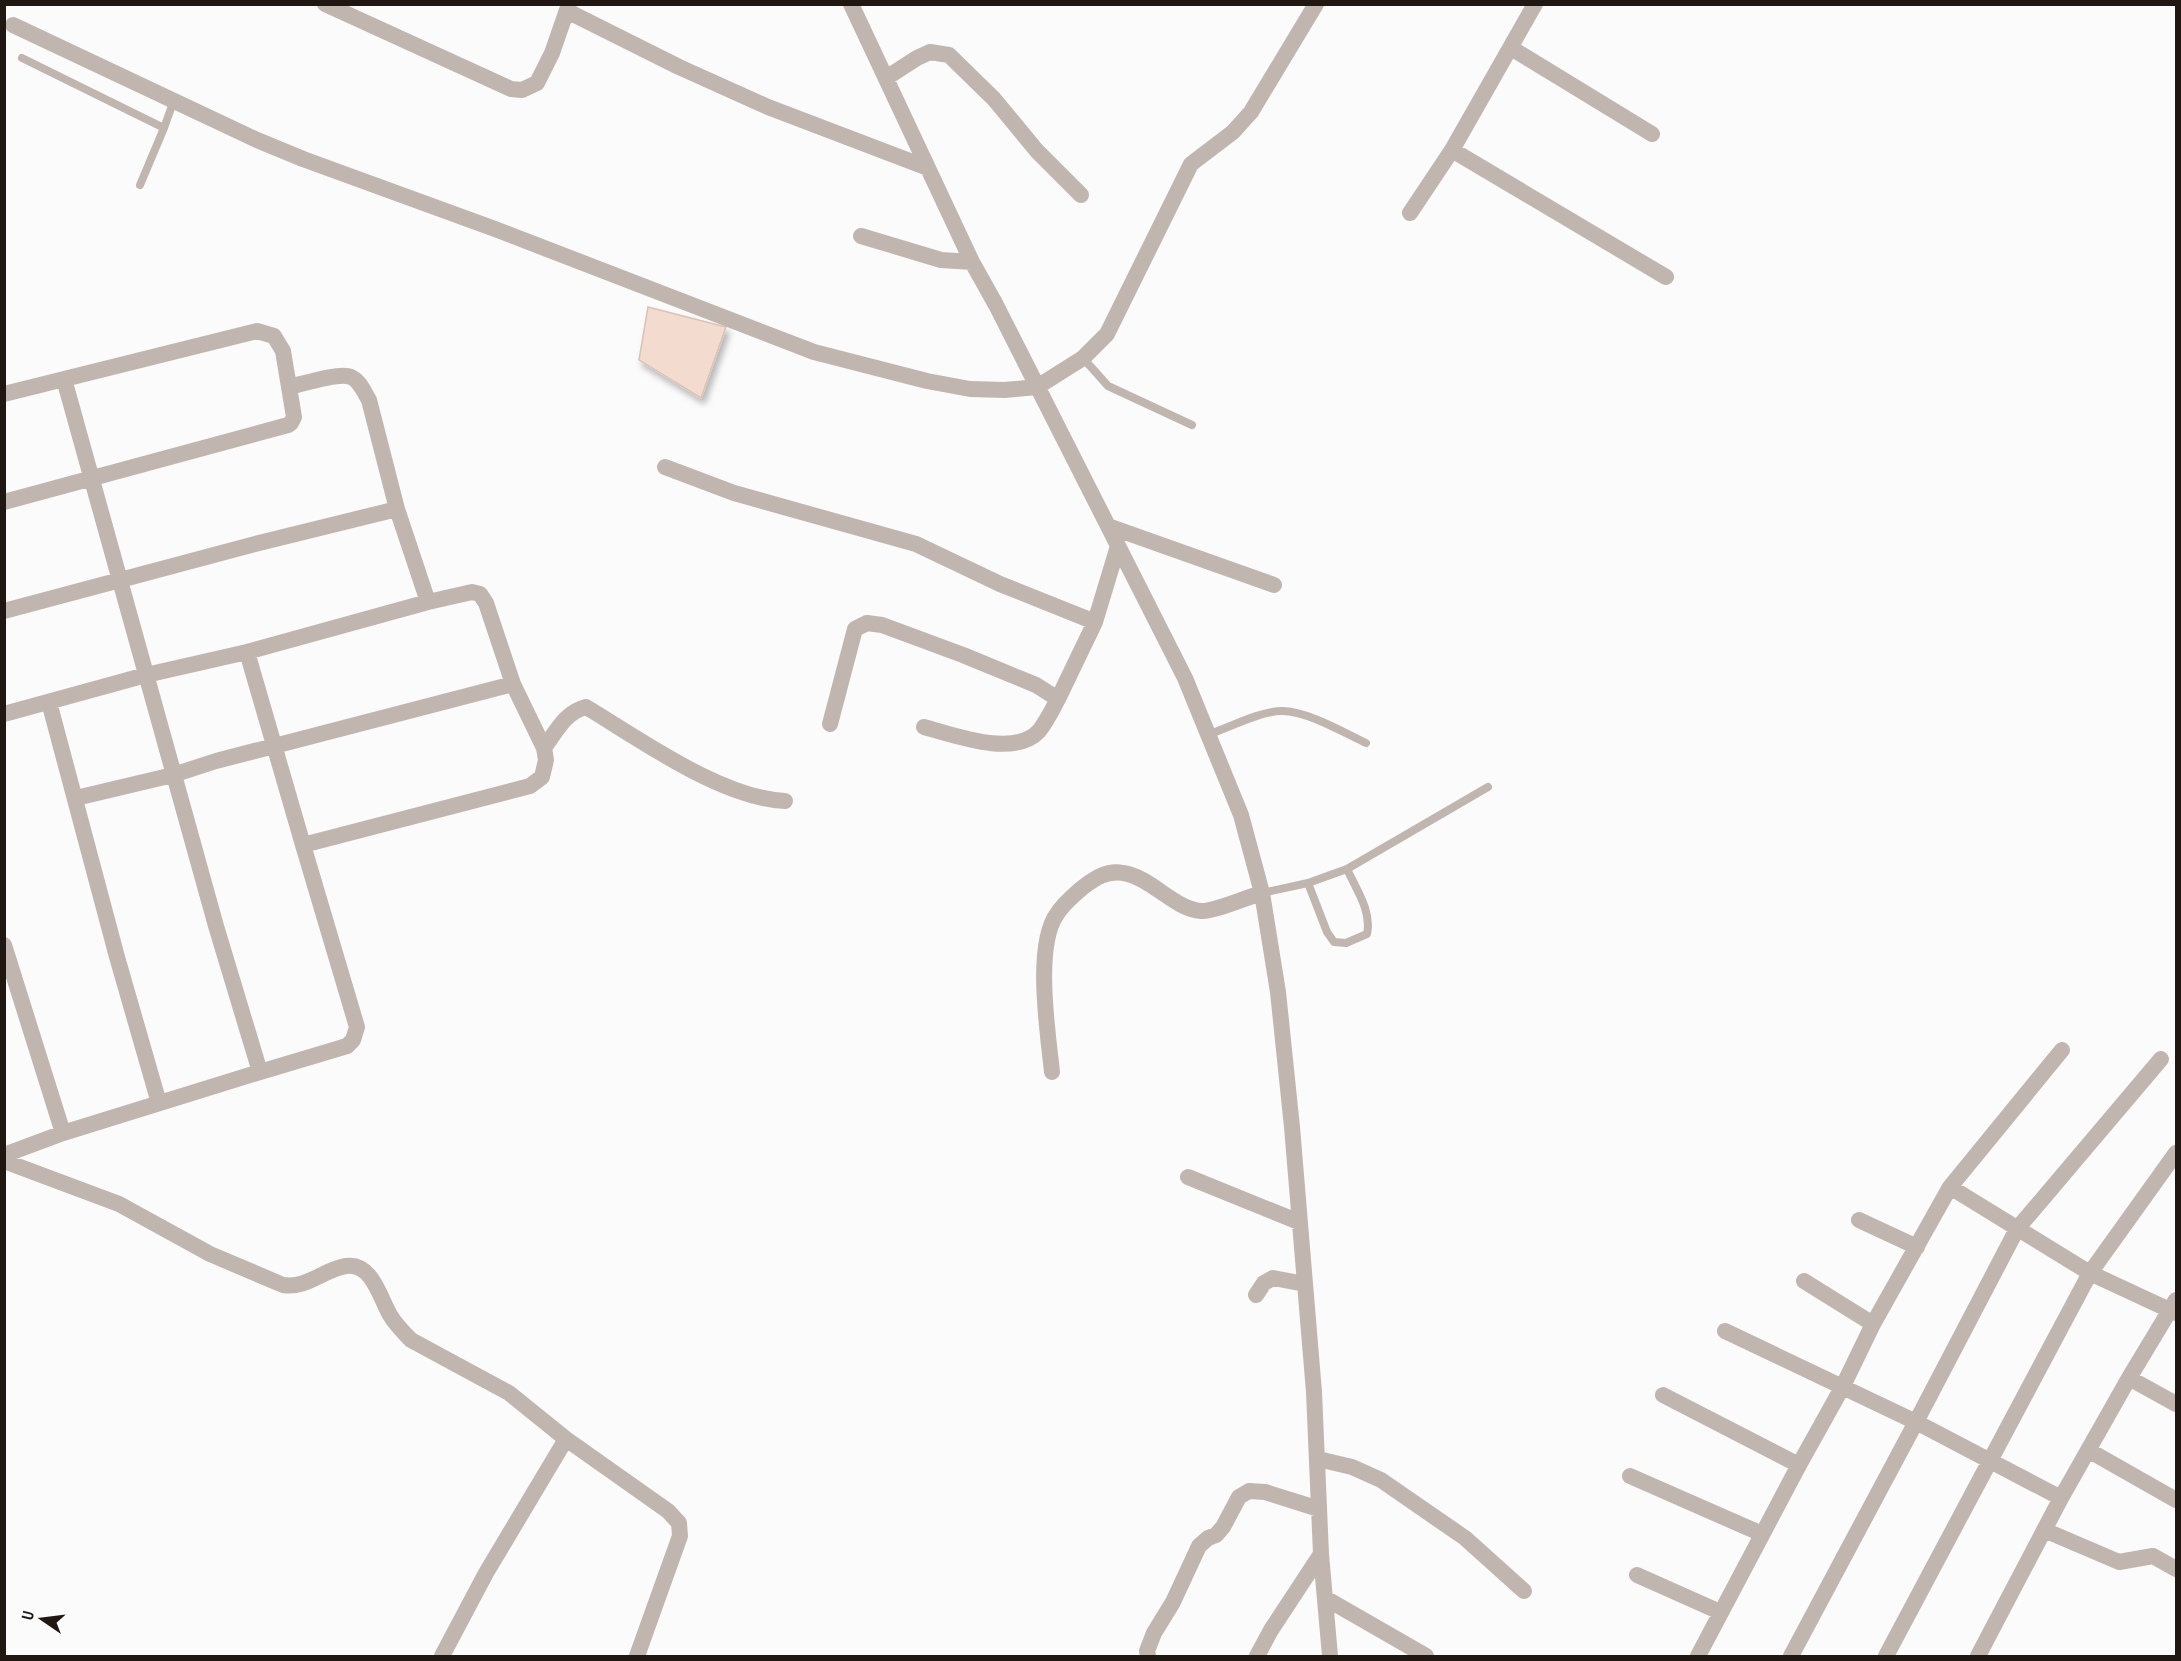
<svg xmlns="http://www.w3.org/2000/svg" width="2181" height="1661" viewBox="0 0 2181 1661" font-family="'PT Sans Narrow',sans-serif">
  <style>
    .building { fill: #f4dbd0; stroke: #dac2b6; stroke-width: 1.5; filter: url(#shadow) }
    .lines { fill: none; stroke-linecap: round; stroke-linejoin: round }
    .service { stroke: #c0b5af; stroke-width: 8 }
    .minor { stroke: #c0b5af; stroke-width: 16 }
  </style>
  <defs>
    <filter id="shadow"><feDropShadow dx="3.5" dy="6" stdDeviation="3" flood-color="#0004"/></filter>
  </defs>
  <rect width="100%" height="100%" fill="#fbfbfb"/>
  <path class="building" d="M648,307L726,327L701,398L639,360Z"/>
  <g class="lines">
    <path class="service" d="M22,58L164,128L174,100
      M140,185L164,128
      M1083,358L1108,386L1192,425
      M1210,734C1230,727 1261,711 1282,711C1307,711 1343,732 1366,743
      M1308,883L1327,932L1334,942L1346,943L1367,934C1372,911 1356,889 1347,869
      M1262,893L1308,883L1347,869L1488,787"/>
    <path class="minor" d="M325,4L511,89L522,90L537,83L552,53L569,4
      M851,4L972,262L996,305L1185,678L1241,815L1262,893L1278,992L1292,1127L1314,1392L1321,1554L1330,1656
      M567,11L679,67L768,107L928,168
      M13,25L257,140L303,159L495,229L814,352L927,381L970,389L1005,390L1037,387L1083,358L1107,334L1191,164L1233,132L1251,112L1316,4
      M1511,48L1652,134
      M886,78L917,58L930,52L949,55L994,99L1037,151L1081,195
      M1452,150L1666,277
      M1410,213L1452,150L1535,4
      M861,236L941,260L972,262
      M4,394L257,331L274,336L283,351L294,417L291,423L288,425L4,502
      M665,467L734,493L916,544L1000,584L1095,622
      M1108,526L1274,585
      M4,611L259,543L397,509L369,400C364,392 360,381 351,377C339,372 303,384 289,387
      M247,652L303,845
      M49,702L117,957L159,1103
      M4,714L146,675L247,652L428,602L397,509
      M830,724L855,629L867,623L882,625L963,655L1036,685L1058,699L1095,622L1118,546
      M924,727C954,735 1014,758 1039,731C1047,721 1052,710 1058,699
      M544,748C556,732 565,712 586,707C641,740 721,798 785,801
      M76,798L173,775L216,761L513,684
      M4,945L63,1133
      M260,1072L347,1046L353,1040L357,1027L303,845L530,786L542,777L546,760L544,748L513,684L486,603L480,594L472,592L428,602
      M1052,1072C1048,1033 1034,946 1057,914C1063,904 1073,896 1082,888C1095,878 1107,870 1123,873C1151,877 1174,909 1201,911C1214,912 1247,897 1262,893
      M4,1155L63,1133L260,1072L216,926L64,379
      M4,1161L119,1204L210,1254L283,1285C307,1289 324,1269 346,1266C372,1262 380,1298 390,1315C396,1325 403,1332 411,1340L509,1393L566,1439L668,1511L679,1523L680,1536L637,1656
      M1188,1177L1299,1222
      M1950,1187L2090,1273L2176,1313
      M1859,1220L1917,1247
      M1804,1281L1873,1324
      M1256,1295L1264,1283L1273,1278L1305,1284
      M1725,1331L1916,1422L2061,1498
      M2129,1378L2176,1404
      M1663,1395L1799,1465
      M2088,1450L2176,1500
      M1318,1459L1352,1467L1381,1480L1465,1538L1524,1591
      M1630,1476L1762,1534
      M2044,1530L2119,1562L2153,1556L2176,1569
      M1637,1575L1720,1612
      M1325,1598L1426,1656
      M442,1656L486,1573L566,1439
      M1148,1656L1147,1651L1154,1633L1173,1602L1199,1546L1208,1538L1216,1535L1223,1527L1239,1497L1249,1491L1265,1492L1319,1509
      M1257,1656L1271,1630L1321,1554
      M1698,1656L1799,1465L1843,1386L1873,1324L1950,1187L2062,1050
      M1791,1656L1916,1422L2017,1229L2161,1059
      M1886,1656L2090,1273L2176,1153
      M1978,1656L2061,1498L2129,1378L2176,1300"/>
  </g>
  <rect width="2181" height="1661" fill="none" stroke="#201713" stroke-width="12"/>
  <g transform="translate(42 1619) rotate(284)" stroke="#fbfbfb" stroke-width="4.5" paint-order="stroke">
  <path d="M0-4.5L10 22L0 15L-10 22Z" fill="#201713"/>
  <text y="-9" font-size="16" font-weight="bold" text-anchor="middle" fill="#201713">U</text>
  </g>
</svg>
